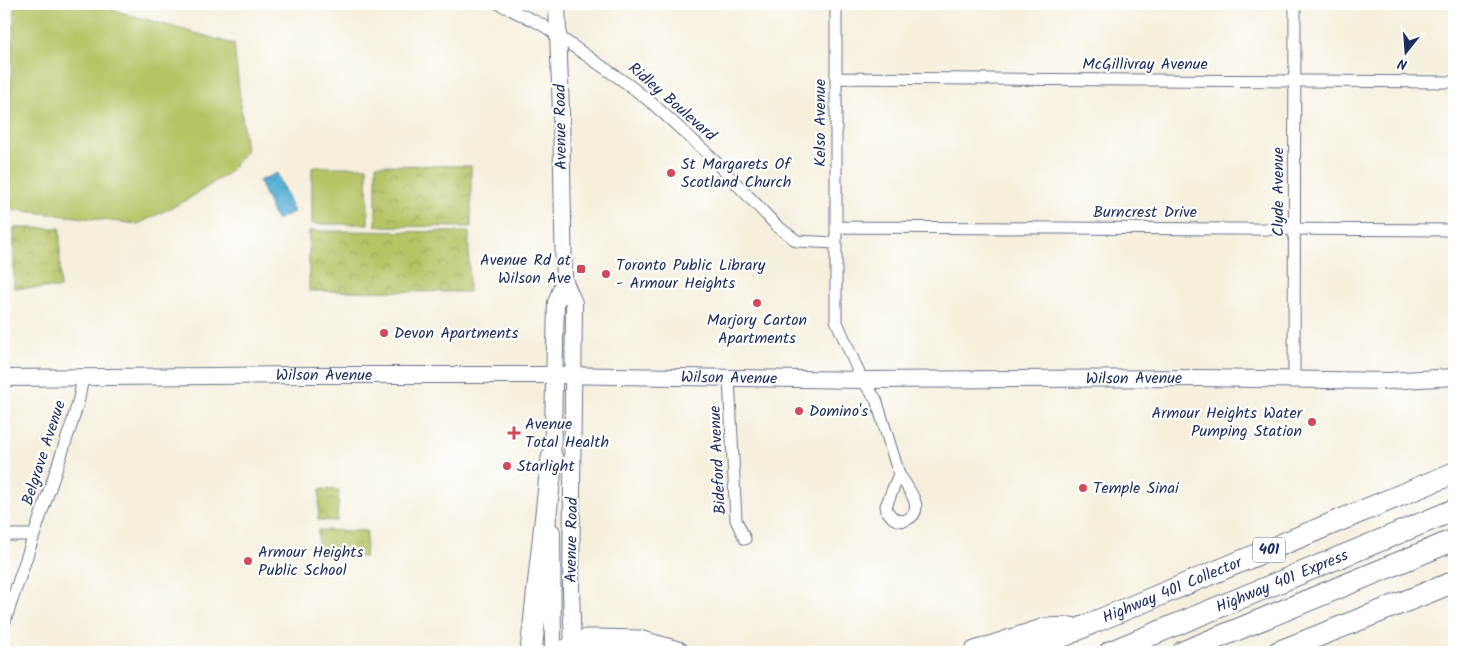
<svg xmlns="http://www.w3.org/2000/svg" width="1458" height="656" viewBox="0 0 1458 656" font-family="Kalam,sans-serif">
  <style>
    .grass { fill: #b6c466; stroke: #687a62 }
    .park { fill: url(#park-crowns); stroke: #687a62 }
    .water { fill: url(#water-ripples); stroke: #366e97 }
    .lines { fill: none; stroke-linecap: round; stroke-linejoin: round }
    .street-casing { stroke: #67728a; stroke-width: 13 }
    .secondary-casing { stroke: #67728a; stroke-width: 18 }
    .highway-casing { stroke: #67728a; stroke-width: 23 }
    .street { stroke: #fff; stroke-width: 11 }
    .secondary { stroke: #fff; stroke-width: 16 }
    .highway { stroke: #fff; stroke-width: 21 }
    .poi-dot { fill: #d1495b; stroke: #fff; stroke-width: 2 }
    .labels { text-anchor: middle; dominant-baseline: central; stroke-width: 4.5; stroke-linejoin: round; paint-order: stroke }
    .shield { fill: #fff; stroke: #5f6d8e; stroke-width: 1 }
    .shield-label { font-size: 15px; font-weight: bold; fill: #1b2f5e }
    .street-label { font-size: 16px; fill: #1b2f5e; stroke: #fff }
    .poi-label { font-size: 16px; fill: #1b2f5e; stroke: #fff; text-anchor: start }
  </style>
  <defs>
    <pattern id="park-crowns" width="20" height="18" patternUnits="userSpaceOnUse" patternTransform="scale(1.25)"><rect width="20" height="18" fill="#b6c466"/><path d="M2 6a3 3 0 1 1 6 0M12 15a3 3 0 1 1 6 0" fill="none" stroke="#93a057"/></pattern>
    <pattern id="water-ripples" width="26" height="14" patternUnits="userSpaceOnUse" patternTransform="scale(1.25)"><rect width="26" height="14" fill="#52add0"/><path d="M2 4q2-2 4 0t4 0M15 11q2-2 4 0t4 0" fill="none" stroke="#438dac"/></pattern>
  </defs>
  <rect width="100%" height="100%" fill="#fff"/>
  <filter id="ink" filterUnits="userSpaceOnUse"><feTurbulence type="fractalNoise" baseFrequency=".02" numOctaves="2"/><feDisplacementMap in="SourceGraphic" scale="10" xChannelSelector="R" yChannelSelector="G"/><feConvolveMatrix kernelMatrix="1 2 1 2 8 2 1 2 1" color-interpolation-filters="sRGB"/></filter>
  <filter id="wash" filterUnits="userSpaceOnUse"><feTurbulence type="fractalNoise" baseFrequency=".0096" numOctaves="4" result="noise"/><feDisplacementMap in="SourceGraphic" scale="20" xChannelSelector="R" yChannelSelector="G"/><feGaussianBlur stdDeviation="1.12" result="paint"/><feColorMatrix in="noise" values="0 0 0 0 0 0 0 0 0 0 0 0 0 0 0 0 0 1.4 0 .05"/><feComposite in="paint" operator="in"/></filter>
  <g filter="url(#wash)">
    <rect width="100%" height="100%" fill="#f5efdc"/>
    <path class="grass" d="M15,4H92L234,44L246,151L228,173L187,200L138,224L5,209Z
      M312,167H367L368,224H312Z"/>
    <path class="park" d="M376,165L471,166V227L376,226Z
      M14,228H60V288H14Z
      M309,231L469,232V292L309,291Z
      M320,489L339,490L337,521L318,520Z
      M318,530L367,531L365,557L318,555Z"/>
    <path class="water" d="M277,173L294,212L276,220L259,181Z"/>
  </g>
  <g filter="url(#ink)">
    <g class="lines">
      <g class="street-casing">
        <path id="street" d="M499,4L541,24L629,85L653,104L706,152L777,226L797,241L835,243
          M836,4V320L862,380L876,399L899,474
          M836,78L1454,82
          M836,227L1454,230
          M729,378L736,520L745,539
          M1294,380L1295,4
          M899,474C906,486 927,509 908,519C903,522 898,521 893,518L887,511L886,506Z
          M4,535H34
          M4,624L72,423L79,399L83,377"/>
      </g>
      <g class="secondary-casing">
        <g id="secondary">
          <path d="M564,280L574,303L571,589L573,652"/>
          <path id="s1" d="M4,378L304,375H554L862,380L1199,378L1387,381L1454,377"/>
          <path d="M552,470L556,303L564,280L561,112L557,4"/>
          <path d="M552,532L553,652"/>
        </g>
      </g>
      <g class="highway-casing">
        <g id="highway">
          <path d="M531,652L552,458"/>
          <path d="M562,652L587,640H599L639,641L678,652"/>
          <path d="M975,652L1045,629L1071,628"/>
          <path id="s2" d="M1029,652L1092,623L1454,473"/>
          <path id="s3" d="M1110,652L1454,510"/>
          <path d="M1183,652L1454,540"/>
          <path d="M1278,652L1454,582"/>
        </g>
      </g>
      <use href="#street" class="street"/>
      <use href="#secondary" class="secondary"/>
      <use href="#highway" class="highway"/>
    </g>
  </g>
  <g class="poi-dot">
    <circle cx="671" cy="173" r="5"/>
    <rect x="576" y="264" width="10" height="10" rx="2.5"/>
    <circle cx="606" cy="274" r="5"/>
    <circle cx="757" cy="303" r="5"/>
    <circle cx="384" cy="333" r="5"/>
    <circle cx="799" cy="411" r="5"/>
    <circle cx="1312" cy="422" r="5"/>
    <path d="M511.5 425.5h5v5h5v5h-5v5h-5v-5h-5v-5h5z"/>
    <circle cx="507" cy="466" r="5"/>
    <circle cx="1083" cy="488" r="5"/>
    <circle cx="248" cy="561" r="5"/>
  </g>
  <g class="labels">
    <rect class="shield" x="1253" y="537.5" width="32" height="25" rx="4"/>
    <g class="shield-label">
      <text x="1269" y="550">401</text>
    </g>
    <g class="street-label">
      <text x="1145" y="64">McGillivray Avenue</text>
      <text transform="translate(672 102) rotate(41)">Ridley Boulevard</text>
      <text transform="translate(820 123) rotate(-90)">Kelso Avenue</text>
      <text transform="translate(561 127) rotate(-91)">Avenue Road</text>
      <text transform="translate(1278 192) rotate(-90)">Clyde Avenue</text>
      <text x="1145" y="212">Burncrest Drive</text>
      <text stroke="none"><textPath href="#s1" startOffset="320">Wilson Avenue</textPath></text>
      <text stroke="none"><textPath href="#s1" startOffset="725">Wilson Avenue</textPath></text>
      <text stroke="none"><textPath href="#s1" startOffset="1130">Wilson Avenue</textPath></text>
      <text transform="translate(44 453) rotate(-72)">Belgrave Avenue</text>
      <text transform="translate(718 460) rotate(-93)">Bideford Avenue</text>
      <text transform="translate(572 540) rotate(-89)">Avenue Road</text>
      <text stroke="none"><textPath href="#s3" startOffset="186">Highway 401 Express</textPath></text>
      <text stroke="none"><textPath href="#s2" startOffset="156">Highway 401 Collector</textPath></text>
    </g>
    <g class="poi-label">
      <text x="681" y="164">St Margarets Of<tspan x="681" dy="18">Scotland Church</tspan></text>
      <text x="571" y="260" text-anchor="end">Avenue Rd at<tspan x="571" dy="18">Wilson Ave</tspan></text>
      <text x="616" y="265">Toronto Public Library<tspan x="616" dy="18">- Armour Heights</tspan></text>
      <text x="757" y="320" text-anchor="middle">Marjory Carton<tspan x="757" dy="18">Apartments</tspan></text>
      <text x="394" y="333">Devon Apartments</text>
      <text x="809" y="411">Domino's</text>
      <text x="1302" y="413" text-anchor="end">Armour Heights Water<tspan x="1302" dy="18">Pumping Station</tspan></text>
      <text x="525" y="424">Avenue<tspan x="525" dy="18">Total Health</tspan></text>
      <text x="517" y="466">Starlight</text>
      <text x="1093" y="488">Temple Sinai</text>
      <text x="258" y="552">Armour Heights<tspan x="258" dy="18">Public School</tspan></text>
    </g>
  </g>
  <rect width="1458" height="656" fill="none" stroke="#fff" stroke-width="20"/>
  <g transform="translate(1406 52) rotate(197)" stroke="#ffffff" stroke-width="4" paint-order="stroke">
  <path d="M0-4L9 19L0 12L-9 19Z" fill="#1b2f5e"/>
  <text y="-8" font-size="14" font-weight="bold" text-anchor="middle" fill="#1b2f5e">N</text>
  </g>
</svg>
